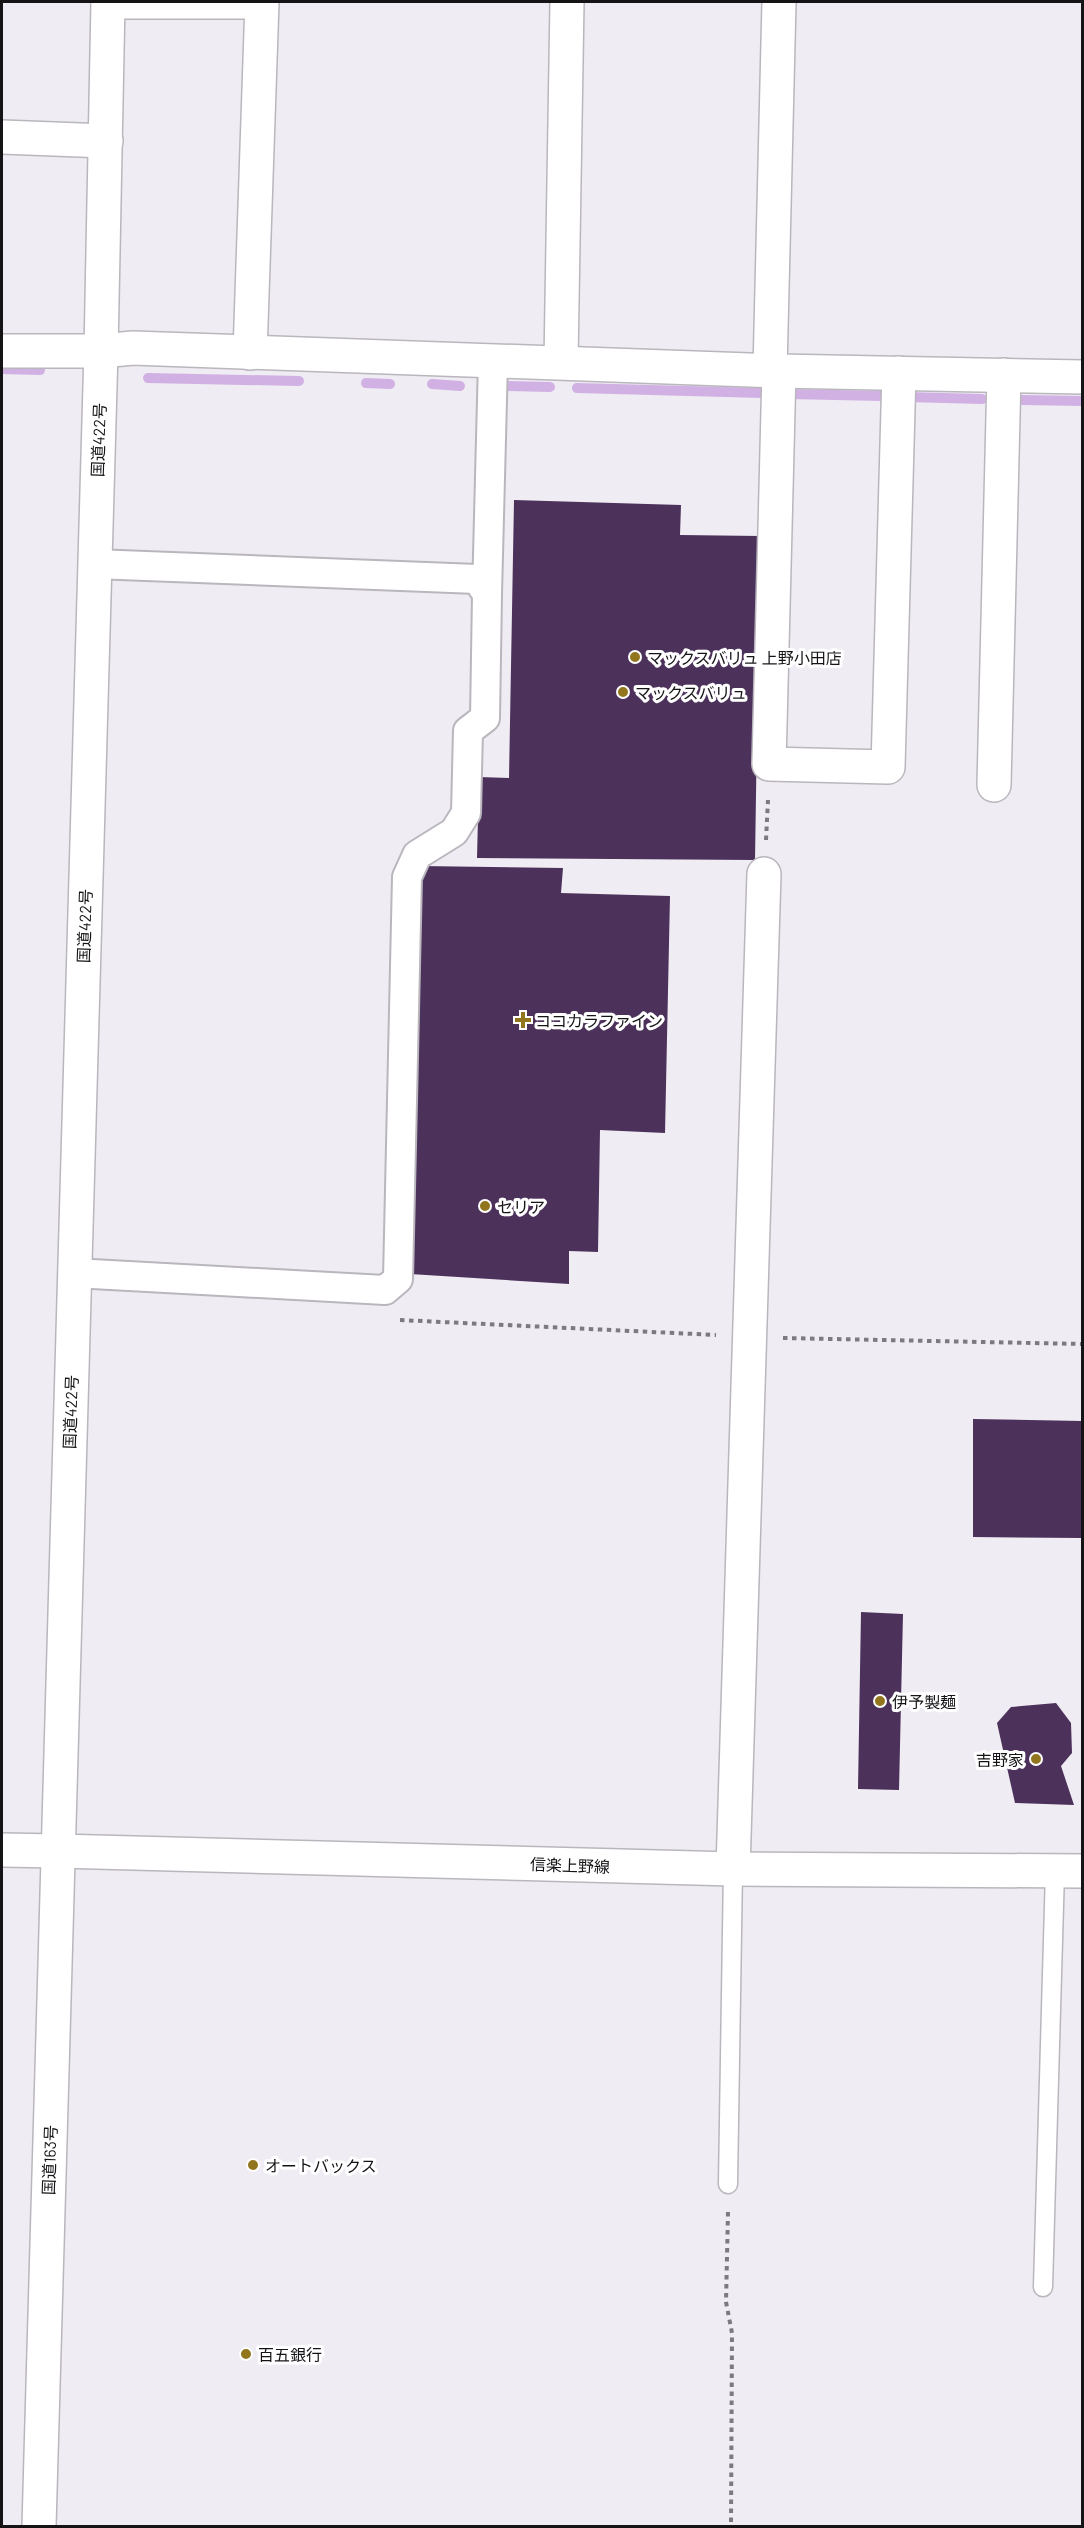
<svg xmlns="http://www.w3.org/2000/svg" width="1084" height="2528" viewBox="0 0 1084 2528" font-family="Barlow,'Noto Sans JP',sans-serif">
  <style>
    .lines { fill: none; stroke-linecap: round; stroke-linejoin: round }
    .stream { stroke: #d1b1e3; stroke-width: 10 }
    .building { fill: #4c315b }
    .service-casing { stroke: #bab6bd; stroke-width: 21 }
    .pedestrian-casing { stroke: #bab6bd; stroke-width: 32 }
    .minor-casing { stroke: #bab6bd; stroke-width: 36 }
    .tertiary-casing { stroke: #bab6bd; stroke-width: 36 }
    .secondary-casing { stroke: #bab6bd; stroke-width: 36 }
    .trunk-casing { stroke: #bab6bd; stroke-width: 36 }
    .path { stroke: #7d7a7f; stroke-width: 4; stroke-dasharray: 4.5 4.5; stroke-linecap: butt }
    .service { stroke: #fff; stroke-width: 18 }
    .pedestrian { stroke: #fff; stroke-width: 28 }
    .minor { stroke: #fff; stroke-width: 33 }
    .tertiary { stroke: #fff; stroke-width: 33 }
    .secondary { stroke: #fff; stroke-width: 33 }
    .trunk { stroke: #fff; stroke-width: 33 }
    .poi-dot { fill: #92761d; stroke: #fff; stroke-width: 2 }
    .labels { text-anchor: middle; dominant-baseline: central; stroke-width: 6; stroke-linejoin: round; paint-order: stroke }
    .street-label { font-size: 16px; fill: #151316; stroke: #fff }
    .poi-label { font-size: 16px; fill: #151316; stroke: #fff; text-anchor: start }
  </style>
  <rect width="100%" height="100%" fill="#f0ecf3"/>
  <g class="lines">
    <path class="stream" d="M2,369L40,370
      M148,378L299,381
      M366,383L390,384
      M432,384L460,386
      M504,386L550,387
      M577,388L762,393
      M787,394L882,396
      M906,397L982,399
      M1022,400L1082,401"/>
  </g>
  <path class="building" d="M514,500L681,505L680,535L760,536L755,860L477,858L479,777L509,778Z
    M420,866L563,868L561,893L670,896L665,1133L600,1130L598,1252L569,1251V1284L410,1274Z
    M973,1419L1082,1421V1538L973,1537Z
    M861,1612L903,1614L899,1790L858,1789Z
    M1056,1703L1071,1723L1072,1753L1061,1766L1074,1805L1015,1803L997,1723L1011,1707Z"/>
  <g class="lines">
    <g class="service-casing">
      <path id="service" d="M728,2184L733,1869
        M1043,2287L1055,1871"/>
    </g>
    <g class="pedestrian-casing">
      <path id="pedestrian" d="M487,594L493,361
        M74,1273L385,1290L398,1279L407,877L417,855L454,832L466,813L468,731L485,718L487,594L477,579L94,564"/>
    </g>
    <g class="minor-casing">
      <path id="minor" d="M108,2H262L250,353
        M2,137L106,141
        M2,351H101
        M561,362L567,2
        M770,370L779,2
        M779,371L769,764L888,767L899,373
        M994,785L1004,375
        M733,1869L764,874"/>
    </g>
    <g class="tertiary-casing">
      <path id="tertiary" d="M101,351L133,348L779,371L1082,377"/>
    </g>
    <g class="secondary-casing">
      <path id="secondary" d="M58,1851L733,1869L1082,1871"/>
    </g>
    <g class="trunk-casing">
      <path id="trunk" d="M2,1850L58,1851
        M39,2526L101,351L108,2"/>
    </g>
    <path class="path" d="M766,840L768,800
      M400,1320L716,1335
      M783,1338L1082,1344
      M728,2212L726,2302L732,2333L731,2526"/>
    <use href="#service" class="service"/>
    <use href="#pedestrian" class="pedestrian"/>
    <use href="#minor" class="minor"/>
    <use href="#tertiary" class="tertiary"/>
    <use href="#secondary" class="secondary"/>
    <use href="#trunk" class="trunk"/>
  </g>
  <g class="poi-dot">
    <circle cx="635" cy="657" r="6"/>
    <circle cx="623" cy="692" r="6"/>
    <path d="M520 1011h6v6h6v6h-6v6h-6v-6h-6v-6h6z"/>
    <circle cx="485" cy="1206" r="6"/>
    <circle cx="880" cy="1701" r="6"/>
    <circle cx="1036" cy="1759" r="6"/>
    <circle cx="253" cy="2165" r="6"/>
    <circle cx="246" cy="2354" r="6"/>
  </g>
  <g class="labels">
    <g class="street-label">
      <text transform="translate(98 440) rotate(-88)">国道422号</text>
      <text transform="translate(84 926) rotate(-88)">国道422号</text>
      <text transform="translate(70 1412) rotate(-88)">国道422号</text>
      <text transform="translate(570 1865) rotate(2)">信楽上野線</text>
      <text transform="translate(49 2160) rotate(-88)">国道163号</text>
    </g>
    <g class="poi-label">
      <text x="647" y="657">マックスバリュ 上野小田店</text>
      <text x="635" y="692">マックスバリュ</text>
      <text x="535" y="1020">ココカラファイン</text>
      <text x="497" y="1206">セリア</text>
      <text x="892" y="1701">伊予製麺</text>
      <text x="1024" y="1759" text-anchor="end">吉野家</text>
      <text x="265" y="2165">オートバックス</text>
      <text x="258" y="2354">百五銀行</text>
    </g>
  </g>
  <rect width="1084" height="2528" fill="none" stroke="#151316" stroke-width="6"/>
</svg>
